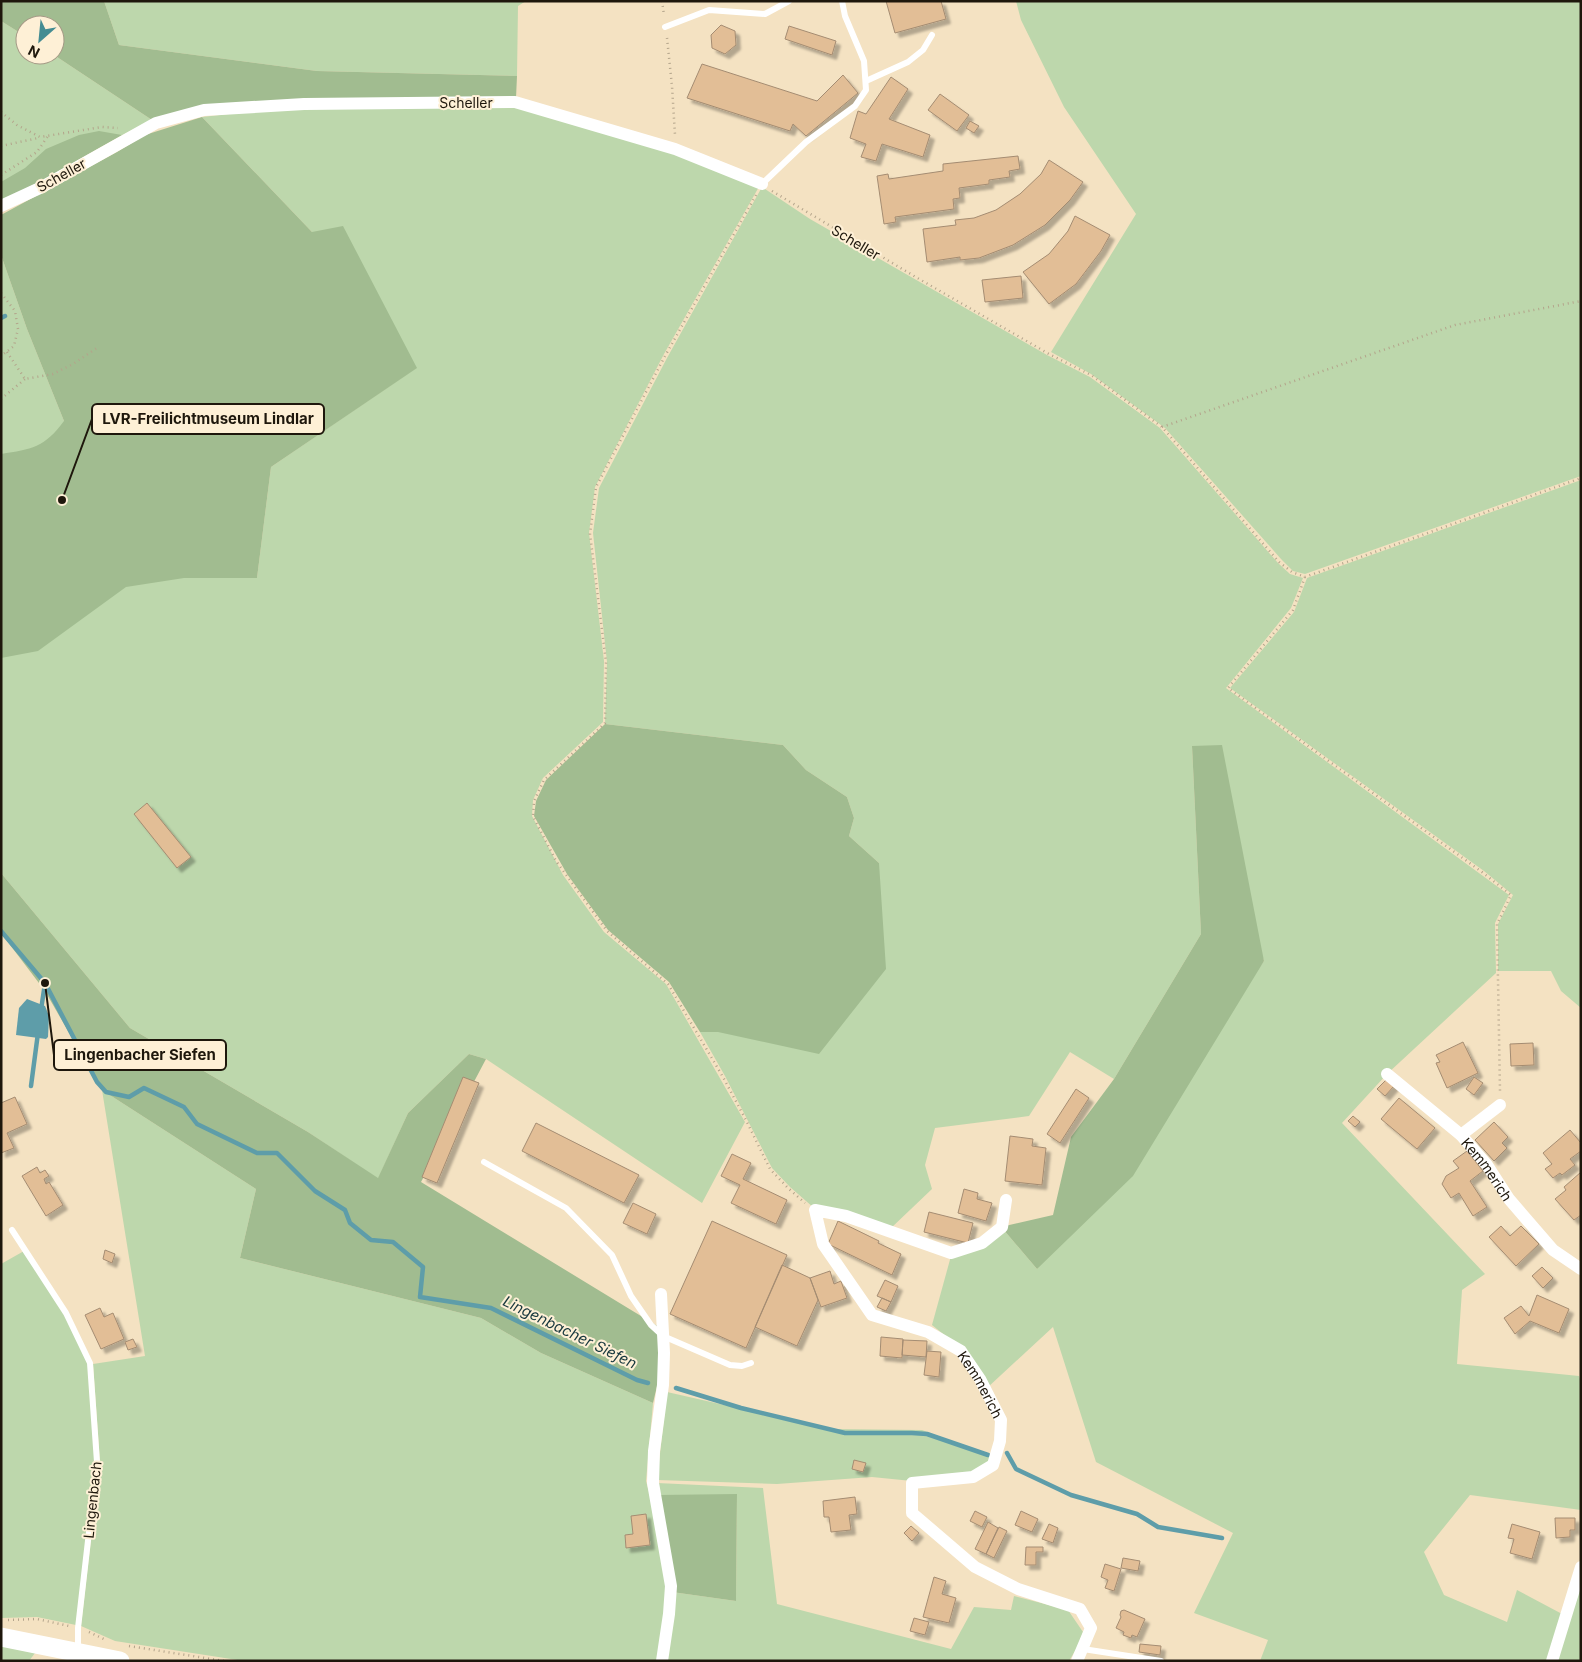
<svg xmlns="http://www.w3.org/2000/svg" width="1582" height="1662" viewBox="0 0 1582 1662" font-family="Inter,sans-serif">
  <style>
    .green { fill: #bdd7ac }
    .forest { fill: #a1bc90 }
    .water { fill: #5e9da9 }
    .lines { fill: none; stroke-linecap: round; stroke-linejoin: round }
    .stream { stroke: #5e9da9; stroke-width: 4.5 }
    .building { fill: #e2be96; stroke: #a48c72; filter: url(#shadow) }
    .path { stroke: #b3a48b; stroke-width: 2.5; stroke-dasharray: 1 4; stroke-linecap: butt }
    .lane { stroke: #fff; stroke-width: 6 }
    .street { stroke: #fff; stroke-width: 12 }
    .secondary { stroke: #fff; stroke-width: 19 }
    .labels { text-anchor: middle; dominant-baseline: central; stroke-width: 4; stroke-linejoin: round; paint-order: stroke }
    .street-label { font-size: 14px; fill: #1e170c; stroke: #fef0d6 }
    .water-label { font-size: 15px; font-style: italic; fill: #18383e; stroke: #fef0d6 }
    .leader { fill: none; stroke: #1e170c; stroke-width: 2 }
    .callout-dot { fill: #1e170c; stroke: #fef0d6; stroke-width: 2 }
    .callout { fill: #fef0d6; stroke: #1e170c; stroke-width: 2 }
    .callout-label { font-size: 15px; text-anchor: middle; font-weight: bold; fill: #1e170c }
  </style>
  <defs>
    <filter id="shadow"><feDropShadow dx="4.5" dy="4.5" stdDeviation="1" flood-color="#0004"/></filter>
  </defs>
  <rect width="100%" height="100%" fill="#f4e2c2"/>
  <path class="green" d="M104,1H526L518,6L517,76L317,71L119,45Z
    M1016,1H1581V476L1305,574L1293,571L1281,559L1165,428L1091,374L1051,352L1136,214L1064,107L1021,20Z
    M1,21L25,36V55H54L152,120C101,145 52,175 1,201Z
    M515,104L674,150L760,185L664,354L595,487L589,533L604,661L603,722L543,778L533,800L532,816L563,875L604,932L666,984L745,1122L702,1203L486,1059L469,1054L408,1113L378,1179L308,1132L130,1028L1,873V255L27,329L64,421L257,578L271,467L416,368L312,232L202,117L303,106Z
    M762,187L810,219L1047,355L1090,377L1160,428L1278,563L1290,574L1303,578L1291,608L1226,688L1509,895L1495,923L1496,973L1387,1074L1342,1123L1485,1274L1462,1290L1457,1364L1579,1376L1581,1382V1510L1470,1495L1424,1552L1444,1595L1507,1622L1517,1590L1564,1615L1548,1661H1260L1268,1640L1194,1613L1233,1533L1096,1462L1053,1327L987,1388L963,1350L932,1325L951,1256L1003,1229L1037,1269L1264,961L1192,746L1201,934L1114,1079L1070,1052L1029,1116L935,1128L925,1165L932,1189L890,1229L814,1208L790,1187L772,1168L725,1076L700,1032H718L879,863L849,836L854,818L847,797L806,770L783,745L605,724L607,662L593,533L599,488L667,358Z
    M1581,480V1008L1561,991L1551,971H1498V924L1513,895L1484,871L1230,688L1294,612L1307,578Z
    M102,1090L256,1189L240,1258L481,1318L541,1353L653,1403L646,1481L656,1517L668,1586L659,1661H244L115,1641L81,1626L100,1462L93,1364L145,1356Z
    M24,1251L65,1314L88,1363L95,1462L76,1625L37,1617L1,1618V1264Z
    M667,1392L830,1429L922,1430L994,1457L972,1474L912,1481L872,1477L777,1484L657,1480Z
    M657,1483L763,1488L777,1604L951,1649L974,1607L1011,1610L1014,1596L1068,1610L1083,1632L1078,1646L1069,1661H664L672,1592L736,1601L737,1495H658Z
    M1581,1576V1661H1555Z
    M1,1646L35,1653L29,1661H1Z"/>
  <path class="forest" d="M1,1H104L119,45L317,71L517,76L516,98L305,101L152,120L54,55H55V25H25V36L1,21Z
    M202,117L312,232L343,226L417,368L271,467L257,578H184L126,587L38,651L1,658V454C32,449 44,448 64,421L27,329L1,255V215L117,152L145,135Z
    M99,131L122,135L41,181L1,201V182L25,168L46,149L79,135Z
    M605,724L783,745L806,770L847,797L854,818L849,836L879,863L886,969L819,1054L718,1032H700L669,982L608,930L567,874L534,816L536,801L546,780Z
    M1222,745L1264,961L1133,1176L1037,1269L1003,1229L1005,1226L1053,1215L1071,1137L1114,1079L1201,934L1192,746Z
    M1,873L130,1028L308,1132L378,1178L408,1113L469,1054L486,1059L421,1182L659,1327L658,1382L653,1403L541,1353L481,1318L240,1258L256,1189L102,1090L45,991L1,933Z
    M737,1494L736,1601L672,1592L658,1495Z"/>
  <path class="water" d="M27,999L45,1006L49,1016L48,1037L46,1039L16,1035L19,1008Z"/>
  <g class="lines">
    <path class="stream" d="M1,318L5,316
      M1,931L45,983L41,1010
      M45,983L97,1082L106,1092L129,1097L144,1088L184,1107L197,1124L257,1153H277L315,1191L345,1210L350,1223L371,1240L393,1242L423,1267L420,1297L491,1308L637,1380L648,1383
      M31,1086L38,1033
      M676,1388L741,1408L845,1433H912L927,1434L988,1455
      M1007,1453L1016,1469L1071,1495L1137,1514L1158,1527L1222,1538"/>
  </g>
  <path class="building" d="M886,1H941L946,19L895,33Z
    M721,25L735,31L736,45L725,54L712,48L711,35Z
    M789,26L836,41L832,55L785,39Z
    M702,64L817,101L843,75L858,93L806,136L793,124L790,131L687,98Z
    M891,77L908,89L889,119L930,135L923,157L882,144L876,161L861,157L866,144L850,138L858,111L866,114Z
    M940,94L969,115L957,131L928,110Z
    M970,121L979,126L974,133L966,128Z
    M1018,156L1020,169L1009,171L1010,177L989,180V184L959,188L960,198L953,199L954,209L895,217L896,222L884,224L877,176L888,174L889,179L943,171V164Z
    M1049,160L1083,182L1070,200L1045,225L1013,245L979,258L960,260V257L927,262L923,229L956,225L955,220L974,218L996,210L1020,194L1041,174Z
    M1075,216L1110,235L1101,251L1076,284L1049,304L1023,272L1049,254L1068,231Z
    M1021,276L1023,298L985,302L982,280Z
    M147,803L191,857L177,868L134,814Z
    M1463,1042L1478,1073L1447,1088L1436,1063L1440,1062L1436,1055Z
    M1533,1043L1534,1065L1511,1066L1510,1044Z
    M463,1077L479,1083L437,1183L422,1177Z
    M1474,1077L1483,1083L1474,1095L1466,1089Z
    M1387,1079L1394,1086L1385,1096L1377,1089Z
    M1076,1089L1089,1098L1060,1143L1047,1134Z
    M15,1097L27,1124L7,1133L14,1148L1,1153V1103Z
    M1399,1098L1435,1128L1417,1149L1381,1119Z
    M1353,1116L1360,1122L1355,1127L1348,1121Z
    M1494,1122L1508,1137L1502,1143L1507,1148L1494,1161L1475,1140Z
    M536,1123L639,1175L624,1203L522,1151Z
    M1570,1130L1581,1143V1151L1570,1159L1575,1165L1562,1175L1560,1173L1553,1178L1545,1169L1552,1164L1543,1153Z
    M1010,1136L1033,1139L1032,1146L1046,1148L1042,1185L1005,1181Z
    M1467,1151L1483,1171L1470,1181L1487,1207L1473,1216L1459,1193L1451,1198L1442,1184L1446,1176L1459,1168L1453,1161Z
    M732,1154L751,1163L743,1179L787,1200L776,1224L731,1203L740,1185L721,1176Z
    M37,1167L40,1173L45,1170L49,1176L44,1179L46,1184L49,1182L63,1205L46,1216L22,1176Z
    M1581,1172V1215L1574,1220L1555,1199L1566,1190L1564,1187Z
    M964,1189L978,1193L977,1199L992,1203L986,1221L958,1213Z
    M633,1203L656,1214L647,1234L623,1223Z
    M929,1212L973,1223L968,1243L924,1232Z
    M712,1221L787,1255L746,1348L670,1314Z
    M838,1221L879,1241L878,1243L901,1254L892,1275L828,1244Z
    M1501,1226L1510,1236L1521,1226L1539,1244L1516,1266L1489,1237Z
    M105,1250L115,1254L112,1263L103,1259Z
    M782,1265L810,1278L818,1300L797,1346L755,1327Z
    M1542,1267L1553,1278L1543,1288L1532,1276Z
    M830,1271L834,1284L841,1281L847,1298L821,1307L810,1278Z
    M885,1280L898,1286L891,1302L877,1296Z
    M1537,1295L1569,1309L1559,1333L1530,1321L1515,1334L1504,1318L1521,1306L1529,1316Z
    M882,1298L891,1302L886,1311L877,1307Z
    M100,1308L104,1317L113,1313L124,1339L101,1349L85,1315Z
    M881,1337L903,1339L902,1358L880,1356Z
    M133,1339L137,1347L128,1350L125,1342Z
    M903,1340L927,1341L926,1357L902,1355Z
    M927,1351L941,1352L939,1377L924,1375Z
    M854,1460L866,1463L863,1472L852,1469Z
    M855,1497L857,1514L849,1515L851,1530L831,1532L829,1517H824L823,1501Z
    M975,1511L987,1517L982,1527L970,1521Z
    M1021,1511L1038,1519L1032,1532L1015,1525Z
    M646,1514L650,1545L626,1548L625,1535L633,1534L631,1516Z
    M1555,1518H1575V1530H1570V1537L1556,1538Z
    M988,1522L998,1528L986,1554L975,1549Z
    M1049,1524L1058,1528L1053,1543L1042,1539Z
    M1512,1524L1540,1532L1532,1559L1510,1553L1514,1539L1508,1538Z
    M911,1526L919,1533L912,1541L904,1533Z
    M999,1527L1007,1531L994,1558L986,1554Z
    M1026,1547H1043V1552H1036V1565H1025Z
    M1123,1558L1140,1561L1138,1571L1121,1568Z
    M1105,1564L1121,1569L1114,1591L1105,1588L1108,1580L1101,1577Z
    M934,1577L946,1581L942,1594L956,1598L949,1623L923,1617Z
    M1124,1610L1145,1619L1137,1637L1132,1635L1131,1638L1123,1635L1124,1632L1116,1628L1121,1617L1120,1615L1121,1611Z
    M914,1618L929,1622L925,1635L910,1631Z
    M1140,1644L1161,1646L1160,1655L1139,1652Z"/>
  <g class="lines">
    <path class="path" d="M662,1L664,15
      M667,38L672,86L675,135
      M1,112L17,125L40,137L102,127L118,128
      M1,146L38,138
      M1,175L37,152L48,136
      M772,191L914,276L1049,354L1091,375L1162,427L1279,562L1292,572L1305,577L1581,478
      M756,195L665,356L596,487L590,534L606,662L605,723L544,780L534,801L533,816L556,861L607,931L668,984L723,1077L747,1122L770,1169L788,1188L805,1203
      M1,293L15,311L18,329L14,346L1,356
      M7,352L25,379L53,374L73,364L97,348
      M1,399L25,379
      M1162,427L1455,325L1581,301
      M1305,577L1293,610L1228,688L1482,872L1511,895L1497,924L1500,1091
      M8,1620L37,1619L69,1626
      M89,1632L106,1640
      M129,1646L224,1661"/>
    <path class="lane" d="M665,27L709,10L765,14L789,1
      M866,81L908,62L923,50L932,35
      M762,184L806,142L855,106L866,90L864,61L845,16L842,1
      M484,1162L566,1208L612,1255L631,1296L651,1325L663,1336L730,1365L742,1366L751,1363
      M12,1230L66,1313L90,1363L97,1462L78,1628V1651
      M1083,1649L1161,1661"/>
    <g class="street">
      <path d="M1,206L42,187L156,123L204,110L304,104L515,102L675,149L762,184"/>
      <path id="s1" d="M1387,1074L1461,1135L1487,1165L1509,1199L1553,1250L1581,1269"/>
      <path d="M1461,1135L1500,1105"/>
      <path id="s2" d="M1006,1200L1002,1227L982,1243L951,1253L846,1216L815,1210L823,1244L872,1315L928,1332L961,1351L980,1379L1001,1420L1000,1441L993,1465L973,1477L912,1483V1513L975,1567L1018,1589L1080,1609L1091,1628L1077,1661"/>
      <path d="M661,1294L664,1353L663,1385L654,1451L653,1483L671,1586L669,1614L662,1661"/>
      <path d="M1552,1661L1581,1567"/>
    </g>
    <path class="secondary" d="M1,1637L120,1661"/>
  </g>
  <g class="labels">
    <g class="street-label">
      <text x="466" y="102">Scheller</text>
      <text transform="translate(61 175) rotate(-29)">Scheller</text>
      <text transform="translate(856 242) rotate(31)">Scheller</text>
      <text stroke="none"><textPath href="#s1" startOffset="139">Kemmerich</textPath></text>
      <text stroke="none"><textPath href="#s2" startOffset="485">Kemmerich</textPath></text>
      <text transform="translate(92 1500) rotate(-84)">Lingenbach</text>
    </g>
    <g class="water-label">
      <text transform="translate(570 1332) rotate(26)">Lingenbacher Siefen</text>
    </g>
  </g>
  <path class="leader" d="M62 500L92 419M45 983L54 1055"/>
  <g class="callout-dot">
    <circle cx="62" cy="500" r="5"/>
    <circle cx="45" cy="983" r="5"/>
  </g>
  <g class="callout">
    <rect x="92" y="404" width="232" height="30" rx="5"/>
    <rect x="54" y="1040" width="172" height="30" rx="5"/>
  </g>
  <g class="callout-label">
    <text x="208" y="424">LVR-Freilichtmuseum Lindlar</text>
    <text x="140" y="1060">Lingenbacher Siefen</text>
  </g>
  <rect width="1582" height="1662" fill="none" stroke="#1e170c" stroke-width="5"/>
  <g transform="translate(40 40) rotate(207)"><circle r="24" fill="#fef0d6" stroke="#a49985"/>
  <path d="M0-4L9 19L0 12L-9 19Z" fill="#448c92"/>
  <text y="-8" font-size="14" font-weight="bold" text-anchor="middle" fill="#1e170c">N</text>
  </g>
</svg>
